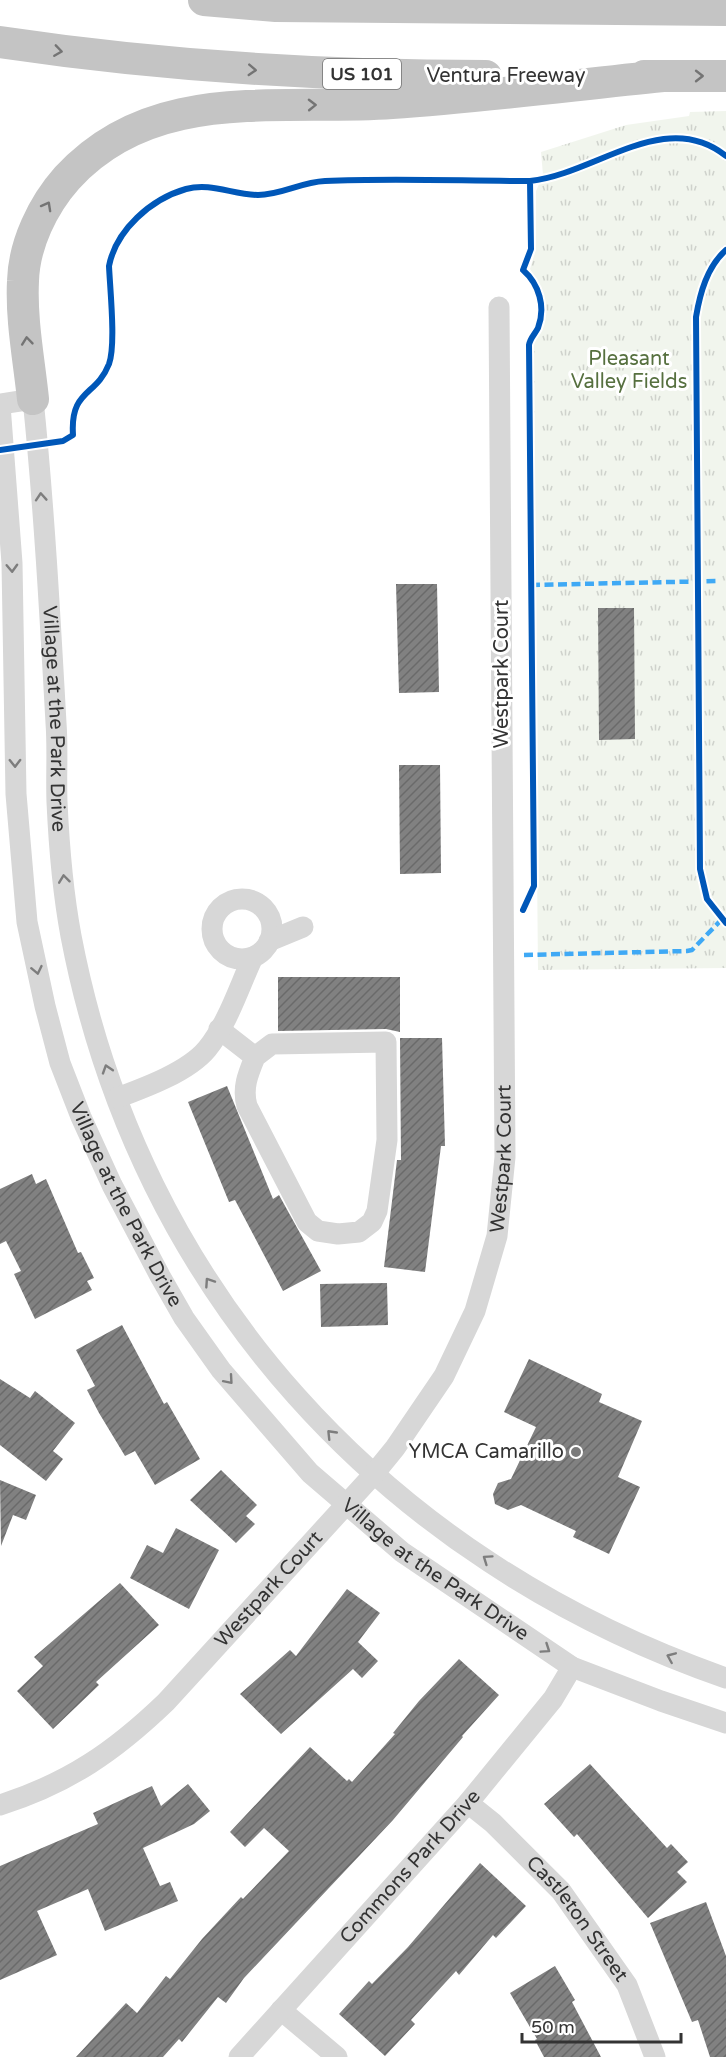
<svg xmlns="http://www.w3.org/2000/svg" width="726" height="2057" viewBox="0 0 726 2057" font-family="'Varela Round',sans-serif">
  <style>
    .park { fill: url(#park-tufts) }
    .building { fill: url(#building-hatch) }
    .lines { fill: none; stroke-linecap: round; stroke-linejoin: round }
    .minor { stroke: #d7d7d7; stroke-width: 21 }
    .highway { stroke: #c4c4c4; stroke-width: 32 }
    .quiet { stroke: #3fa9f5; stroke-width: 4.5; stroke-dasharray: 9 4.5; stroke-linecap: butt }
    .cycleway-casing { stroke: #fff; stroke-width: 10 }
    .cycleway { stroke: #0057b8; stroke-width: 6 }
    .oneway { stroke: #747474 }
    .oneway2 { stroke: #7d7d7d }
    .poi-dot { fill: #7a7a7a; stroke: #fff; stroke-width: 2 }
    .labels { text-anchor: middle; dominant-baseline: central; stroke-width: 6; stroke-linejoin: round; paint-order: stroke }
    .shield { fill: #fff; stroke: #707070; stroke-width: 1.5 }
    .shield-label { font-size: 18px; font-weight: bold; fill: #333 }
    .street-label { font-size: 20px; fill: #333; stroke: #fff }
    .park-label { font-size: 20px; fill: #56703f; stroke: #fff }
    .poi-label { font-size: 20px; fill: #333; stroke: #fff; text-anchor: end }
  </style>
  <defs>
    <pattern id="park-tufts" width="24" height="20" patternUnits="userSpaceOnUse" patternTransform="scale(1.5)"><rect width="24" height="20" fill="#f1f5ed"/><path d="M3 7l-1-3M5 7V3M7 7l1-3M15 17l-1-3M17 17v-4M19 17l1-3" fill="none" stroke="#cfd2cc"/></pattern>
    <pattern id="building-hatch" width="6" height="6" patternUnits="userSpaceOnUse" patternTransform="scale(1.5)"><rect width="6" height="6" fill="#818181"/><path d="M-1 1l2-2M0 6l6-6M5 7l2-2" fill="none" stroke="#6a6a6a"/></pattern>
  </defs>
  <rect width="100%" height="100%" fill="#fff"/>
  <path class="park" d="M726,111V968L538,970L532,345L544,321L541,289L530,269L536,249V191L543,175L541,152L626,125L689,116L690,112Z"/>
  <path class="building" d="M396,584H437L439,692L399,693Z
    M598,608H634L635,739L599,740Z
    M399,765H440L441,873L400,874Z
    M278,977H400V1032L386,1029L278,1031Z
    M400,1038H442L445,1146H441L425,1272L384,1267L397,1160H401Z
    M227,1086L273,1199L279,1195L321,1271L283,1291L235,1200L229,1202L188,1102Z
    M32,1174L36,1184L46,1179L78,1253L81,1252L94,1278L87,1281L92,1290L35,1319L14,1274L21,1271L6,1241L0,1244V1189Z
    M387,1283L388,1325L321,1327L320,1284Z
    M122,1325L164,1404L167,1402L200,1459L155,1485L135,1451L125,1456L99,1413L87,1390L95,1386L76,1350Z
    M529,1359L602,1394L599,1402L642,1421L618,1477L640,1487L609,1554L573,1537L576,1531L521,1505L508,1510L495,1504L493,1494L498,1483L511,1479L536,1427L504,1412Z
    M0,1379L30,1398L35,1391L75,1423L53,1451L63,1459L46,1481L0,1445Z
    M221,1470L257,1505L246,1516L255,1524L236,1543L190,1500Z
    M0,1480L36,1495L26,1520L13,1515L1,1546Z
    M176,1528L219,1550L189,1609L130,1578L147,1545L163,1553Z
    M120,1583L159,1625L96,1682L99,1685L53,1729L17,1691L43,1666L34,1657Z
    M347,1589L380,1613L358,1642L378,1661L362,1678L353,1669L281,1734L240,1694L290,1650L296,1656Z
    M459,1659L499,1695L462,1736L463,1737L393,1820L244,1978L226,2003L218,1997L182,2042L179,2039L163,2057H76L126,2003L137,2013L166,1976L170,1979L202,1939L241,1897L243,1899L289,1851L264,1828L245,1847L230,1832L310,1747L347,1781L349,1779L352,1782L395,1734L393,1733L419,1701Z
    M590,1764L667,1848L671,1844L688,1862L677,1872L687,1882L648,1918L577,1834L574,1837L544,1804Z
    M188,1784L210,1811L194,1824L143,1848L160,1886L170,1882L178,1901L105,1931L88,1889L37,1911L57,1955L0,1980V1866L98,1824L93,1813L152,1786L161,1806Z
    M480,1863L526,1906L496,1938L493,1935L459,1975L456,1971L411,2020L415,2024L385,2056L339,2014L369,1981L372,1984L408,1947Z
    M706,1902L726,1956V2057H710L698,2020L692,2022L650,1923Z
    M555,1966L575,2000L572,2002L601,2057H544L535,2040L537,2039L510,1993Z"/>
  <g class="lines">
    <g class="minor">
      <path id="s1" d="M0,404L33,399C44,506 50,615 56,723C58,749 56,776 57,802C59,846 63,893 71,936C139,1292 386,1560 726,1678"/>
      <path id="s2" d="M0,405L12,563L16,794L27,922L45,1006L60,1063L81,1117L112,1185L160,1276L184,1318L221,1370L310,1473L402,1552L572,1667L661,1701L726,1723"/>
      <circle cx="242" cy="929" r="30"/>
      <path d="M269,941L303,927"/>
      <path d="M219,1029L255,1057L272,1044L386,1042L387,1140L377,1211L372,1222L359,1232L338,1234L318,1231L307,1222L247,1106C242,1088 248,1074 255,1057"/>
      <path d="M117,1098C144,1088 188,1072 207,1049C228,1023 239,987 253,957"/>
      <path id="s3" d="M468,1803L493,1823L561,1891L627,1985L655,2057"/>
      <path id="s4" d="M0,1805C69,1783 115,1751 166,1702L373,1475L395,1448L444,1376L475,1311L497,1236L505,1157L499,307"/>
      <path d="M281,2010L337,2057"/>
      <path id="s5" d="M239,2057L468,1803L553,1699L572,1667"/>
    </g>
    <path class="highway" d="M204,0L276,6L726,10
      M0,42C161,66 323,76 486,76
      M644,76H726
      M33,399C29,360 21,320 23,281C24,244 43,205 67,178C153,84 277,111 392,103C482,97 573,85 663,76"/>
    <path class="quiet" d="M531,585L718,581
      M524,955L687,951L692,950L725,916"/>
    <g class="cycleway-casing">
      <path id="cycleway" d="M726,250C707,267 700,293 696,317L700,869L707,899L726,923
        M0,450L63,441L73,435C70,389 96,397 109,364C116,345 110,289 109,266C116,230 151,199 186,189C211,182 233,195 258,195C281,195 301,182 325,181C393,178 462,181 530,181C596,174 665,107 726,156
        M523,910L534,886L529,345C530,338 535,334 538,328C546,307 539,284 523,270L531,249L530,181"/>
    </g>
    <use href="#cycleway" class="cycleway"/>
  </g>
  <defs><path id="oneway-chevron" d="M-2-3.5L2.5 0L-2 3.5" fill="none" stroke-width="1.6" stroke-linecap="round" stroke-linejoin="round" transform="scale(1.5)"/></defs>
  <g class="oneway">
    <use href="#oneway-chevron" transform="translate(58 51) rotate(8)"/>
    <use href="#oneway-chevron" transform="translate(252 70) rotate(3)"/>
    <use href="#oneway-chevron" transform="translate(699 76)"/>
    <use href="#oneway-chevron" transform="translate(312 105) rotate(-1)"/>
    <use href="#oneway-chevron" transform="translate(47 206) rotate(-61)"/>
    <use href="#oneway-chevron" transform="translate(27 341) rotate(-96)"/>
  </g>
  <g class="oneway2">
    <use href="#oneway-chevron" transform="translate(41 497) rotate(-94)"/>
    <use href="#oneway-chevron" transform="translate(12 568) rotate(88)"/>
    <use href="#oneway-chevron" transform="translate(15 763) rotate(89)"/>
    <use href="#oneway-chevron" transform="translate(64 879) rotate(-97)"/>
    <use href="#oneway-chevron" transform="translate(37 970) rotate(78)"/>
    <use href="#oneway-chevron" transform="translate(107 1069) rotate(-108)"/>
    <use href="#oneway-chevron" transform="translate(209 1282) rotate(-124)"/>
    <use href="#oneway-chevron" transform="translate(229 1380) rotate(49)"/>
    <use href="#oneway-chevron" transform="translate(331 1434) rotate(-134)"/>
    <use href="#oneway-chevron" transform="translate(487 1559) rotate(-145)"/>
    <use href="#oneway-chevron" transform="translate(546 1649) rotate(34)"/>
    <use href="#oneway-chevron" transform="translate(671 1657) rotate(-157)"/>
  </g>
  <circle class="poi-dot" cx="576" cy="1452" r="6"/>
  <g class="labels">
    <rect class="shield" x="323" y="59" width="78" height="30" rx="4.5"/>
    <g class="shield-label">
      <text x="362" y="74">US 101</text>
    </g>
    <g class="street-label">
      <text x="506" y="76">Ventura Freeway</text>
      <text transform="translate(502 674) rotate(-90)">Westpark Court</text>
      <text stroke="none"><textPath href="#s1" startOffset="354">Village at the Park Drive</textPath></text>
      <text stroke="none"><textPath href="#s4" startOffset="854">Westpark Court</textPath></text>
      <text stroke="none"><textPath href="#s2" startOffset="819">Village at the Park Drive</textPath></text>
      <text stroke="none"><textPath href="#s2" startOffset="1305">Village at the Park Drive</textPath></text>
      <text stroke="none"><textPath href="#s4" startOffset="350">Westpark Court</textPath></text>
      <text stroke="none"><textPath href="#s5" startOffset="256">Commons Park Drive</textPath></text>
      <text stroke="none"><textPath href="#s3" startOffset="160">Castleton Street</textPath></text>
    </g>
    <g class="park-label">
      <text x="629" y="359">Pleasant<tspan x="629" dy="23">Valley Fields</tspan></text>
    </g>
    <g class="poi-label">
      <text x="564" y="1452">YMCA Camarillo</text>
    </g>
  </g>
  <path d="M522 2033v9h159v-9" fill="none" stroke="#333333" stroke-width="3"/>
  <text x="531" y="2033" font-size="18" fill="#333333" stroke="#ffffff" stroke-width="4.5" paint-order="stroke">50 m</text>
</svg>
